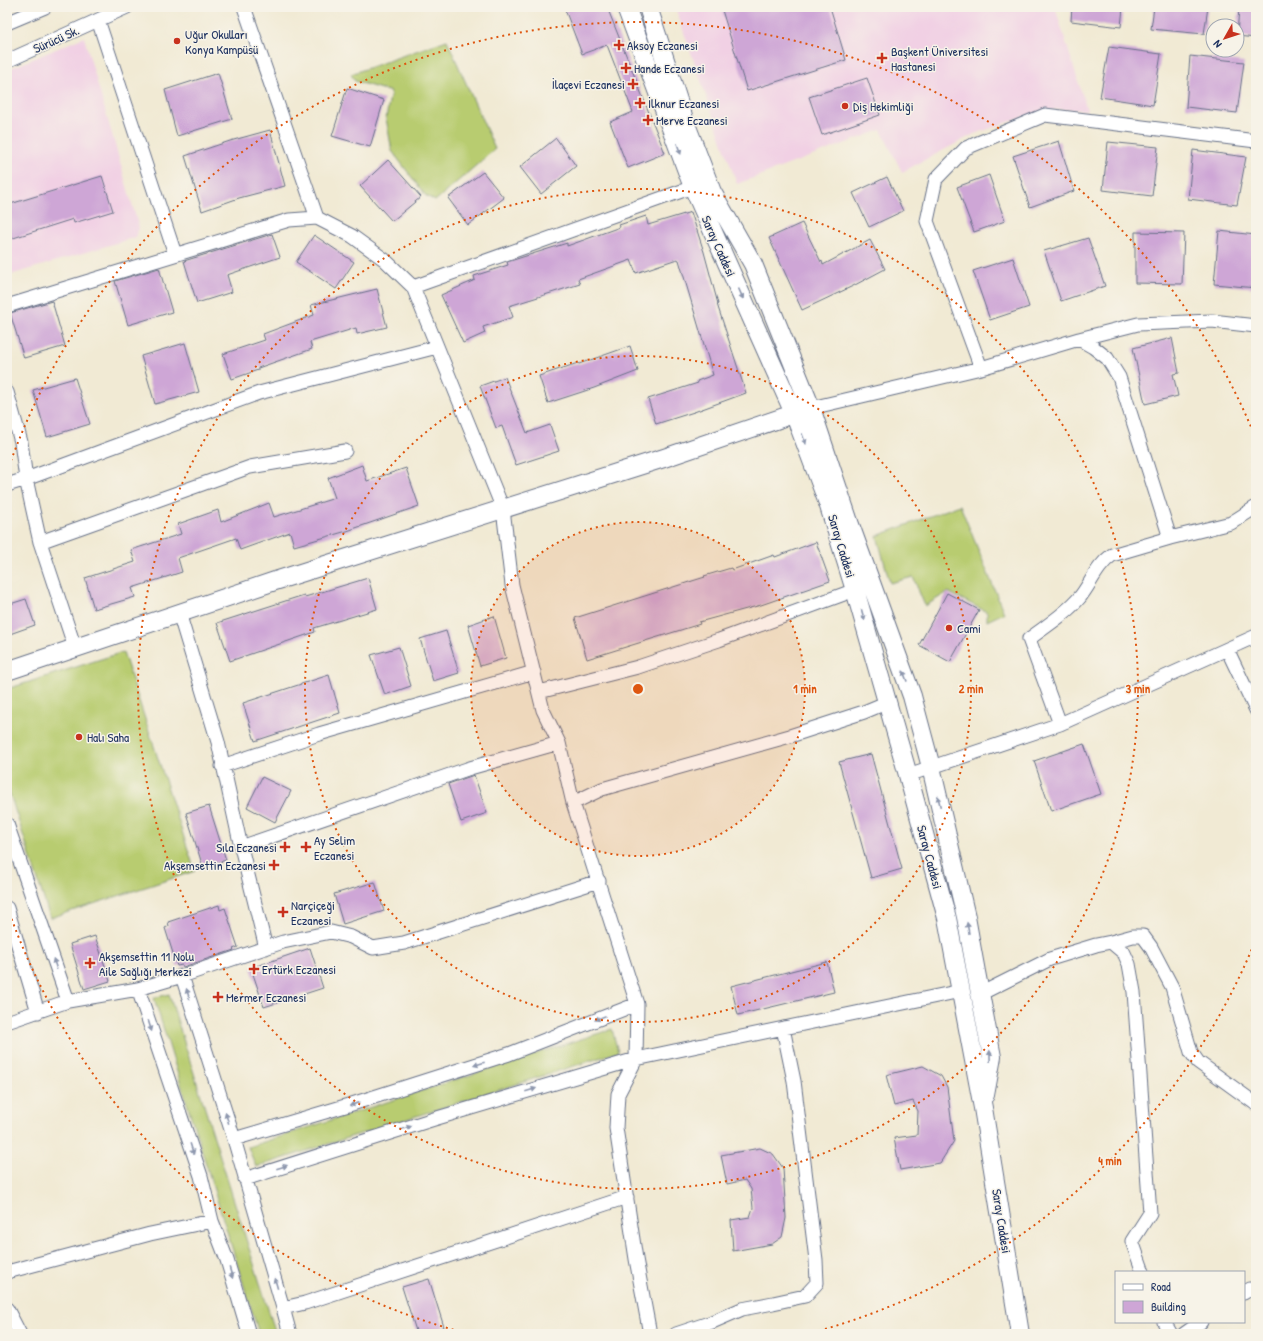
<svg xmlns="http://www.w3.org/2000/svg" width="1263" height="1341" viewBox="0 0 1263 1341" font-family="'Patrick Hand',sans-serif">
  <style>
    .built { fill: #f1d0e4 }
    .grass { fill: #b8cc6f; stroke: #6a7e66 }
    .building { fill: #cea6d6 }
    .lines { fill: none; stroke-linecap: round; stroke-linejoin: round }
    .street-casing { stroke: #667087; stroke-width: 15 }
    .secondary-casing { stroke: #667087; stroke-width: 20 }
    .street { stroke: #fff; stroke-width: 13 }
    .secondary { stroke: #fff; stroke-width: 18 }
    .oneway { fill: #8d97ae }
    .ring { fill: none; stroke: #de5710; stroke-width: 2; stroke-dasharray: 2 4 }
    .poi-dot { fill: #c8321e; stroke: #f7f3e8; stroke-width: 1.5 }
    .labels { text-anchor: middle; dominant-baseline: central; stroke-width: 3; stroke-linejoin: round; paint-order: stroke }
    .poi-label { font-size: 13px; fill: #1b2f5e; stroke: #f7f3e8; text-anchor: start }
    .street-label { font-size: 13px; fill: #1b2f5e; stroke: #f7f3e8 }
    .centre { fill: #de5710; stroke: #f7f3e8; stroke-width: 2 }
    .ring-label { font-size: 12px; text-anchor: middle; font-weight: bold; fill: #de5710; stroke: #f7f3e8; stroke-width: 3; stroke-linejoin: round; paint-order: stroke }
  </style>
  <rect width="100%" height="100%" fill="#f7f3e8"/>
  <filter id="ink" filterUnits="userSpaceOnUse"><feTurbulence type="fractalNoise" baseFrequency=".025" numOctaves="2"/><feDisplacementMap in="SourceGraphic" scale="8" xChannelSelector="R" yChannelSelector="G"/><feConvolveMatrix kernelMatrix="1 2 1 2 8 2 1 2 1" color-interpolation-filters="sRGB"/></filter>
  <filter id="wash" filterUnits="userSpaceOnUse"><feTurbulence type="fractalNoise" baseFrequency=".012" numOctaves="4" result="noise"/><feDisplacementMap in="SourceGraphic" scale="16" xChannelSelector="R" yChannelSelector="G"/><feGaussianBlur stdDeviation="0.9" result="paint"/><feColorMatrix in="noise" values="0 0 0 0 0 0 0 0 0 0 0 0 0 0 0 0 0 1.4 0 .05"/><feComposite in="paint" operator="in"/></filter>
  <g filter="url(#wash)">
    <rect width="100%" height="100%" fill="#f1ead4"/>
    <path class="built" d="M675,7H1055L1087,110L1058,109L1026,116L974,134L902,172L881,130L737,184Z
      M84,37L139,228L136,237L7,276V70Z"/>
    <path class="grass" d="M447,40L495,149L435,201L425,195L392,151L386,118L391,92L355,81L351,74Z
      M960,505L1004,613L987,621V612L948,592L925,606L913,577L890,583L877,536Z
      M123,652L195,871L50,918L7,785V689Z
      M169,994L276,1334H259L154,998Z
      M612,1029L618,1052L256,1167L248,1147Z"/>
    <g id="blocks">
      <path class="building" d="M564,7H607L665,153L628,168L610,122L633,112L607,45L582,54Z
        M721,7H830L846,60L747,91Z
        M1072,7H1123L1121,27L1071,21Z
        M1154,7H1208L1204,34L1151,29Z
        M1239,7H1256V38L1237,36Z
        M1109,47L1161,54L1153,105L1100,97Z
        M1190,56L1244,62L1237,113L1186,107Z
        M218,73L232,119L177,136L165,90Z
        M867,78L880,115L822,135L809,97Z
        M347,88L384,100L370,147L332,136Z
        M270,130L285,186L239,198L202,211L185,156L230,141Z
        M556,138L576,166L541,194L520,167Z
        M1059,141L1074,191L1030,207L1013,156Z
        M1108,142L1158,147L1152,196L1103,190Z
        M1193,150L1246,157L1237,205L1188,199Z
        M388,160L421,197L392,221L360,186Z
        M483,172L504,198L468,225L448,198Z
        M989,175L1005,221L974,232L957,187Z
        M102,176L113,211L74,223L73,219L7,240V205Z
        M887,177L903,211L869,227L853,193Z
        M691,212L704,252L718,304H717L746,393L694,412L656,424L648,399L698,383L697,381L713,375L679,260L677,259L636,273L631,260L578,279L580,284L509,306L513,317L483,327L485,333L463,343L441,295L475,280L474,276L508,265L507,262L567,243V246L620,227L619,225L646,216L648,225Z
        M802,223L821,262L822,261L823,265L870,240L885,269L853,286L802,310L769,238Z
        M1219,231L1256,235V288L1214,284Z
        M1135,232L1184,233L1182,284L1135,283Z
        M272,234L280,257L227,275L232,292L197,303L184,261Z
        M314,235L354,262L336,289L296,262Z
        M1088,238L1105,286L1061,301L1044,251Z
        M1013,258L1029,307L990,320L973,271Z
        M159,268L172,312L128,325L115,281Z
        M377,289L387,327L357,334L356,328L310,342L312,349L258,368V370L232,379L223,354L265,340L263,334L314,315L311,305Z
        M52,301L65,346L24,358L10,313Z
        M1172,338L1179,373L1173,374L1178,396L1145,404L1133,348Z
        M185,343L199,392L155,404L141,356Z
        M630,346L638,371L594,388L548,403L539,376L578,363L579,364Z
        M505,377L527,433L550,425L559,451L516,465L502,426L496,428L480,386Z
        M75,378L90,424L47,437L33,390Z
        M362,465L367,481L406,468L419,506L347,531L294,546L290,532L240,550L236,538L178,558L182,572L132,588L135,597L94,609L85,578L135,562L131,550L181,534L178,524L218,510L221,522L269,503L274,517L335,498L328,478Z
        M816,542L830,581L761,605L699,622L700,624L587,659L575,618L705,577L704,576L731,568L732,570L774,555L775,557Z
        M368,578L377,609L314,628L315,632L230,661L217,623L304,595L305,597Z
        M947,593L979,610L950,662L919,645Z
        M26,599L35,625L7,635V605Z
        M494,616L506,658L480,666L468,625Z
        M446,631L459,673L433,681L420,639Z
        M399,647L411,686L385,695L371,655Z
        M329,675L340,713L255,741L243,703Z
        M1084,744L1101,794L1051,811L1034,761Z
        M871,754L902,869L871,878L839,762Z
        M474,775L487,813L461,822L448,784Z
        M262,777L291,791L275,822L247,807Z
        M209,806L226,860L203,867L186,813Z
        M375,882L384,911L343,924L334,894Z
        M219,905L220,910L225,908L238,947L233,949L234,950L183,967L182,965L177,966L165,928L169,926L168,922Z
        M95,936L110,981L84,989L70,944Z
        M310,948L323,988L264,1007L251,968Z
        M827,962L834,992L738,1015L731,986Z
        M923,1066L941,1076L947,1087L954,1141L940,1163L900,1170L894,1138L917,1135L918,1111L913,1101L894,1106L886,1075Z
        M760,1148L773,1154L783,1168L786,1218L782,1237L772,1244L733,1251L731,1220L750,1217L753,1208L751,1189L745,1180L727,1184L721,1155Z
        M429,1279L444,1327L423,1334H417L402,1287Z"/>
    </g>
  </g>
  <g filter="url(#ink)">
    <use href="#blocks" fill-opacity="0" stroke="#667087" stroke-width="1"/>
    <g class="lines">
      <g class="street-casing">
        <path id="street" d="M244,7L317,218
          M98,20L175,254
          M7,23L45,7
          M7,61L127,7
          M413,287L693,187
          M7,306L289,220L317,218L352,236L385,260L413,287L503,509L512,585L543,710L559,743L573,803L637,1004L636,1059L618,1094L616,1128L636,1259L650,1334
          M1079,339L1093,347L1107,358L1119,377L1170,538
          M981,368L927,221L936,179L966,148L1045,115L1256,141
          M7,392L21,442L26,479L259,393L437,347
          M811,408L981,368L1079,339L1138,324L1212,321L1256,326
          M7,485L26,479L40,542L75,648
          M40,542L250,467L345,451
          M179,613L218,742L241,847L266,948
          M1227,649L1256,710
          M539,692L638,667L719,640L855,590
          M1060,724L1029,639C1046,626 1066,614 1080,597C1091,583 1097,566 1112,555L1170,538L1231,523L1256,507
          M222,766L319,734L534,672
          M908,775L1060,724L1256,636
          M573,803L602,789L790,736L864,712L888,702
          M7,824L68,1001
          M241,847L470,768L559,743
          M7,908L38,1012
          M1111,942L1124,953L1129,964L1134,992L1150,1213L1132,1241L1143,1272
          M182,976L234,1139L283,1308L290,1334
          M138,989L201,1176L212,1221L227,1260L249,1334
          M980,994L1050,959L1096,945L1111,942L1133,936H1143L1151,947L1172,987L1191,1052L1198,1062L1256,1104
          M7,1022L68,1001L138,989L182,976L283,942L331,932L351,937L373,948L404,943L599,881
          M234,1139L352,1104L509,1054L637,1004
          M245,1179L434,1119L636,1059L961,991
          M7,1272L150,1234L212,1221
          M1244,1293L1249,1289
          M283,1308L305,1303L627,1197
          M7,1309L20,1334
          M1164,1322L1171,1334
          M676,1334L712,1322L742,1309L773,1303L805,1296L817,1283L816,1260L794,1081L783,1028
          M1184,1334L1201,1322"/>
      </g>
      <g class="secondary-casing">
        <path id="secondary" d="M626,7L693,187L794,413L828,503L855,590L908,775L947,918L983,1108L1020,1334
          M648,7L684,119L712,192L753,264L811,408L849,522L912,696L931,767L966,917L976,972L992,1057L985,1095
          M7,671L275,581L664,458L805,410"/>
      </g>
      <use href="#street" class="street"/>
      <use href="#secondary" class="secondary"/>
    </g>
    <defs><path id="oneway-solid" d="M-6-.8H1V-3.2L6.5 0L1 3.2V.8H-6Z"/></defs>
    <g class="oneway">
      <use href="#oneway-solid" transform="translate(679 149) rotate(70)"/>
      <use href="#oneway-solid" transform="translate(741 294) rotate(66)"/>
      <use href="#oneway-solid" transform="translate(804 439) rotate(69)"/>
      <use href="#oneway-solid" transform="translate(863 615) rotate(74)"/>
      <use href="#oneway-solid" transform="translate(905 676) rotate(-110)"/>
      <use href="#oneway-solid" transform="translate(939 801) rotate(-103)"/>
      <use href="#oneway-solid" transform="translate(968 928) rotate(-100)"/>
      <use href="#oneway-solid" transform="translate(55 964) rotate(-109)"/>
      <use href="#oneway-solid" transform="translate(188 994) rotate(-107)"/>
      <use href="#oneway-solid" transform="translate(600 1018) rotate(158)"/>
      <use href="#oneway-solid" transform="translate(150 1026) rotate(72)"/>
      <use href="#oneway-solid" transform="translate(990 1056) rotate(-92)"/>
      <use href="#oneway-solid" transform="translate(479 1064) rotate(162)"/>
      <use href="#oneway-solid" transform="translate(531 1090) rotate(-17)"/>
      <use href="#oneway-solid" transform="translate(355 1104) rotate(163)"/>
      <use href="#oneway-solid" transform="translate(227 1118) rotate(-107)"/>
      <use href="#oneway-solid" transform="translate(406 1128) rotate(-18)"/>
      <use href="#oneway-solid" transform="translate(192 1149) rotate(72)"/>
      <use href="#oneway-solid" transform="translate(282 1167) rotate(-18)"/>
      <use href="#oneway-solid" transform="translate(231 1273) rotate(73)"/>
      <use href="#oneway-solid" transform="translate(276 1283) rotate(-106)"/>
    </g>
  </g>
  <circle cx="638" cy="689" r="167" fill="#de5710" fill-opacity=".12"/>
  <g class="ring">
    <circle cx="638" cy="689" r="167"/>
    <circle cx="638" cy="689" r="333"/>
    <circle cx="638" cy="689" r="500"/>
    <path d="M1254 944A667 667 0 0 1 811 1333M465 1333A667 667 0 0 1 7 906M7 472A667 667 0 0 1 1254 434"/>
  </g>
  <g class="poi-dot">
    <circle cx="177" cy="41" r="4"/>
    <path d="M617 39h4v4h4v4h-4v4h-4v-4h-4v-4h4z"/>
    <path d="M880 52h4v4h4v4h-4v4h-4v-4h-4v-4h4z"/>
    <path d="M624 62h4v4h4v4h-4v4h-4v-4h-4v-4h4z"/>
    <path d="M631 78h4v4h4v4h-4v4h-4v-4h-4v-4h4z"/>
    <path d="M638 97h4v4h4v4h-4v4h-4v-4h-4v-4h4z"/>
    <circle cx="845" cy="106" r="4"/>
    <path d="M646 114h4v4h4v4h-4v4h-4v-4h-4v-4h4z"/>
    <circle cx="949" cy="628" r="4"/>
    <circle cx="79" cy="737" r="4"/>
    <path d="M283 841h4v4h4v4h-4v4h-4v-4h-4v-4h4z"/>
    <path d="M304 841h4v4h4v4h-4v4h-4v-4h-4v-4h4z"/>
    <path d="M272 859h4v4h4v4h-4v4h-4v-4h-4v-4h4z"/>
    <path d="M281 906h4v4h4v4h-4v4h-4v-4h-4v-4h4z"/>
    <path d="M88 957h4v4h4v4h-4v4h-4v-4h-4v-4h4z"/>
    <path d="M252 963h4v4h4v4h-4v4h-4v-4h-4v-4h4z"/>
    <path d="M216 991h4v4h4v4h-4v4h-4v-4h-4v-4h4z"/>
  </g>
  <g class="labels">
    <g class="poi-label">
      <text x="185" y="34">Uğur Okulları<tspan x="185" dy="15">Konya Kampüsü</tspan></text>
      <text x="627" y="45">Aksoy Eczanesi</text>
      <text x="891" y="51">Başkent Üniversitesi<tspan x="891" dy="15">Hastanesi</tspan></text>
      <text x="634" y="68">Hande Eczanesi</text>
      <text x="625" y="84" text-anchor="end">İlaçevi Eczanesi</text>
      <text x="648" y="103">İlknur Eczanesi</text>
      <text x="853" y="106">Diş Hekimliği</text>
      <text x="656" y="120">Merve Eczanesi</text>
      <text x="957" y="628">Cami</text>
      <text x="87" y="737">Halı Saha</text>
      <text x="314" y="840">Ay Selim<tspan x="314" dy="15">Eczanesi</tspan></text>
      <text x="277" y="847" text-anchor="end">Sıla Eczanesi</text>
      <text x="266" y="865" text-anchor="end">Akşemsettin Eczanesi</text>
      <text x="291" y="905">Narçiçeği<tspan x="291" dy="15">Eczanesi</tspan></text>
      <text x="99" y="956">Akşemsettin 11 Nolu<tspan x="99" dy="15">Aile Sağlığı Merkezi</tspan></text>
      <text x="262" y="969">Ertürk Eczanesi</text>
      <text x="226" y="997">Mermer Eczanesi</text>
    </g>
    <g class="street-label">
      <text transform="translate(56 39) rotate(-24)">Sürücü Sk.</text>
      <text transform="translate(719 246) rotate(66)">Saray Caddesi</text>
      <text transform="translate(842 546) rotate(73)">Saray Caddesi</text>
      <text transform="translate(930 857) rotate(75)">Saray Caddesi</text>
      <text transform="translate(1002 1221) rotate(81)">Saray Caddesi</text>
    </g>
  </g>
  <circle cx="638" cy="689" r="6" class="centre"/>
  <g class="ring-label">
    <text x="805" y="693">1 min</text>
    <text x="971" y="693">2 min</text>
    <text x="1138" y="693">3 min</text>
    <text x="1110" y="1165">4 min</text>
  </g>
  <rect width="1263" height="1341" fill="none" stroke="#f7f3e8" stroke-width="24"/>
  <rect x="1115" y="1271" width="130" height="52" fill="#f7f3e8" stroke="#9fa5b1"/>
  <rect x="1123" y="1284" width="20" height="6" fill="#ffffff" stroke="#9fa5b1"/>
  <text x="1151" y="1291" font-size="12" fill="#1b2f5e">Road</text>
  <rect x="1123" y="1301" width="20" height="12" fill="#cea6d6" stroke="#9fa5b1"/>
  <text x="1151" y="1311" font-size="12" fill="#1b2f5e">Building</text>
  <g transform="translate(1225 38) rotate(231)"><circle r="19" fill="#f7f3e8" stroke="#9fa5b1"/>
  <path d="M0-3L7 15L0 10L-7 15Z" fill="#c8321e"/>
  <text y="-6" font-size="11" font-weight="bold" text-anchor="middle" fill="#1b2f5e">N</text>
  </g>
</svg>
